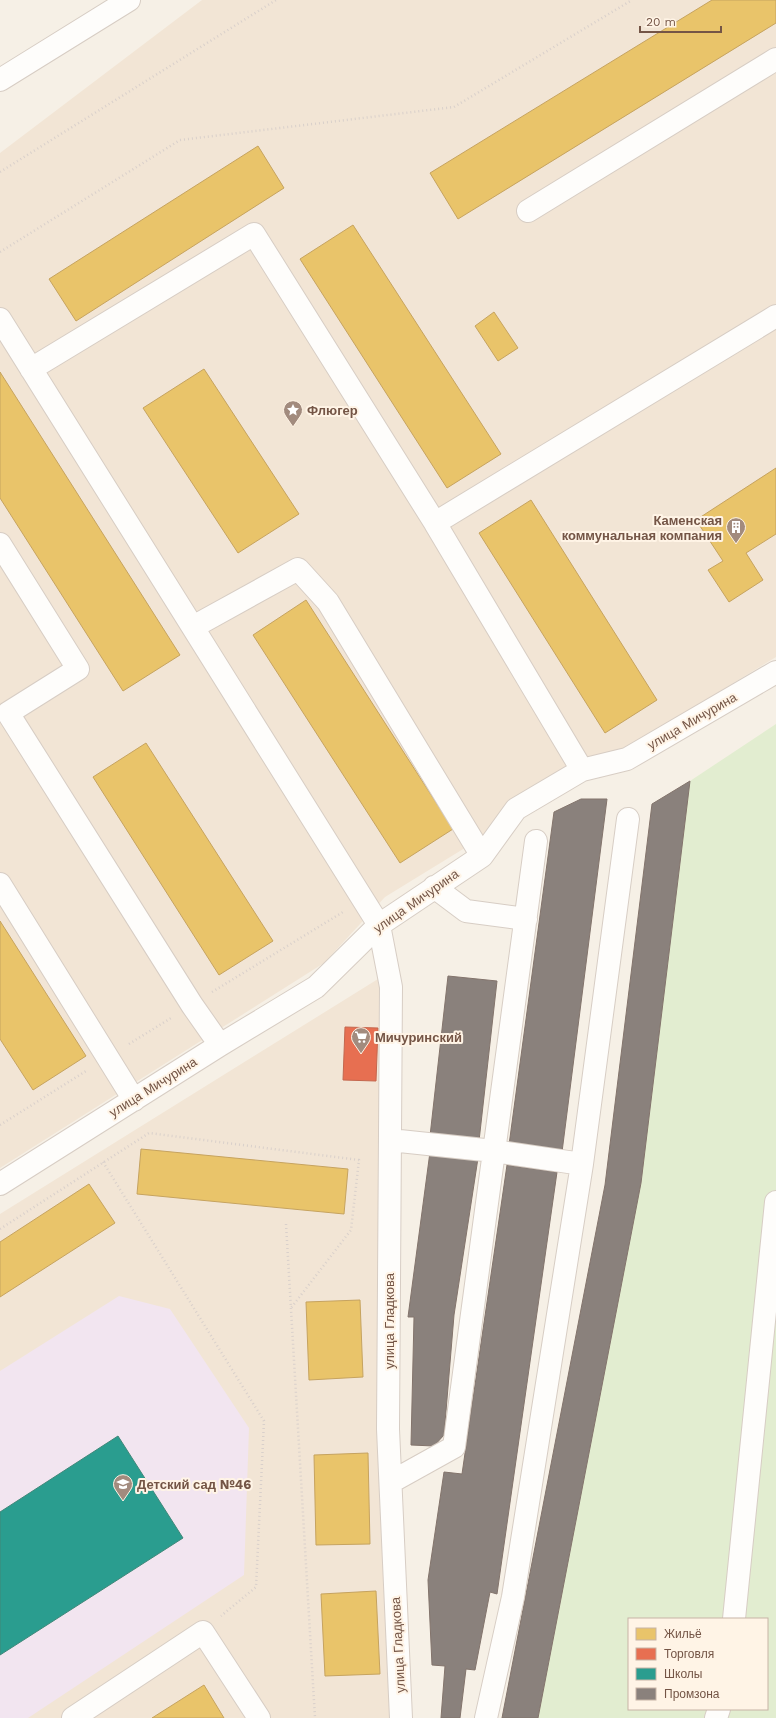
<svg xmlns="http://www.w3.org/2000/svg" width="776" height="1718" viewBox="0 0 776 1718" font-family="'Work Sans',sans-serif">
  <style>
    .residential { fill: #f2e5d5 }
    .education { fill: #f2e5f0 }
    .green { fill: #e2edd0; fill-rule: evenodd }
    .homes { fill: #e9c46a; stroke: #c6a35f }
    .shops { fill: #e76f51; stroke: #c4674e }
    .schools { fill: #2a9d8f; stroke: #408779 }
    .industry { fill: #8a817c; stroke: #83746c }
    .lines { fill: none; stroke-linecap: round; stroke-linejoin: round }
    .minor-casing { stroke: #d7cdc4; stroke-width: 24 }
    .path { stroke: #d9d0cb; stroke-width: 2.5; stroke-dasharray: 1 3; stroke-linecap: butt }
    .minor { stroke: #fefdfb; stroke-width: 22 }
    .labels { text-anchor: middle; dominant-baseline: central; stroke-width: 4; stroke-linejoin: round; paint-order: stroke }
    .poi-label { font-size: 13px; font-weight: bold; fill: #745546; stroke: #fff4e6; text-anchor: start }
    .street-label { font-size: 13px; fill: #745546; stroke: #fff4e6 }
  </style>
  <rect width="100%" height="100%" fill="#f6f0e6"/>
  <path class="residential" d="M202,0H776V657L385,897L324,963L0,1168V153Z
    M378,979L383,1016L401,1718H0V1214Z"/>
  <path class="education" d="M119,1296L170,1309L249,1428L244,1575L28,1718H0V1371Z"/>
  <path class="green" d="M776,724V1718H538L641,1183L690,781ZM629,1619H767V1709H629Z"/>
  <path class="homes" d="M712,0H776V23L458,219L430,173Z
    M258,146L284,188L76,321L49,279Z
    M353,225L501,454L447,488L300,259Z
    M494,312L518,348L498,361L475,326Z
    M204,369L299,514L238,553L143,408Z
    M0,372L180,655L123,691L0,498Z
    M776,468V534L746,553L763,580L729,602L708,570L723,561L696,520Z
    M531,500L657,700L605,733L479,533Z
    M306,600L453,829L400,863L253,635Z
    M146,743L273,941L219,975L93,777Z
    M0,921L86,1056L33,1090L0,1039Z
    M141,1149L348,1169L344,1214L137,1194Z
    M89,1184L115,1223L0,1297V1242Z
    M360,1300L363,1377L309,1380L306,1302Z
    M368,1453L370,1544L316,1545L314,1455Z
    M376,1591L380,1674L325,1676L321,1594Z
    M204,1685L224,1718H152Z"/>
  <path class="shops" d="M345,1027L378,1028L376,1081L343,1080Z"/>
  <path class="schools" d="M118,1436L183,1538L0,1655V1512Z"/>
  <path class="industry" d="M690,781L641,1183L538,1718H502L605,1185L652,804Z
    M581,799H607L562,1152L509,1145L554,812Z
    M448,976L497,981L479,1141L430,1136Z
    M430,1152L478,1158L454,1315L444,1435L434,1446L411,1445L414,1317H408Z
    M507,1165L557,1172L497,1594L490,1592L475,1670L466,1669L460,1718H441L445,1666L432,1665L428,1580L444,1472L462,1474Z"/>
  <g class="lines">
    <g class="minor-casing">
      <path id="minor" d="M0,80L129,0
        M528,211L776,59
        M0,319L379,925L391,987L388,1429L401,1718
        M31,369L254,234L435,523L582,770
        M435,523L776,316
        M0,544L78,669L8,713L192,1005L220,1045
        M193,627L298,569L328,602L482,856
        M0,884L134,1100
        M434,887L466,911L526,919
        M390,1140L494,1151L582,1164
        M0,1184L220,1045L316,987L379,925L482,856L516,809L582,770L627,759L776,672
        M391,1482L454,1447L536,841
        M734,1619L776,1202
        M73,1718L203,1632L259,1718
        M486,1718L513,1597L582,1164L628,819
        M716,1718L719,1709"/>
    </g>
    <path class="path" d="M0,172L276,0
      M0,252L180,140L454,107L632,0
      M212,992L343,912
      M129,1044L171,1018
      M0,1125L86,1071
      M103,1162L264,1421L256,1587L221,1616
      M286,1224L315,1718
      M0,1229L149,1133L359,1160L351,1230L291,1308"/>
    <use href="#minor" class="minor"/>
  </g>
  <defs>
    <g id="sight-pin" transform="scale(1)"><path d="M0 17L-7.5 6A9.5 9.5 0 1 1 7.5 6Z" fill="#a28b7e" stroke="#fff4e6"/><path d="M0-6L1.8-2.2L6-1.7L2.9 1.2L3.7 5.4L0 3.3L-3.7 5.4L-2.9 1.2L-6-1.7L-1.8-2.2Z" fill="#fff"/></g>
    <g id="building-pin" transform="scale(1)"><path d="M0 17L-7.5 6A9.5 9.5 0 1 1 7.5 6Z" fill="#a28b7e" stroke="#fff4e6"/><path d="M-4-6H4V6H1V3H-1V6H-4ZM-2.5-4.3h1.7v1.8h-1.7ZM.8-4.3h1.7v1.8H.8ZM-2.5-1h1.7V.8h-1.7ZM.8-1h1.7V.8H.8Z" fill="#fff"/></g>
    <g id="supermarket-pin" transform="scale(1)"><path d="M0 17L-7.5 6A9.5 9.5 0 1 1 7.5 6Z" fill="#a28b7e" stroke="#fff4e6"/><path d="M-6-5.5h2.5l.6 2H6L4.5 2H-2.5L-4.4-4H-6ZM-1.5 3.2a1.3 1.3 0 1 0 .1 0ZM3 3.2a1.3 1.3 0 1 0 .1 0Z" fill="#fff"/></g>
    <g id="school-pin" transform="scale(1)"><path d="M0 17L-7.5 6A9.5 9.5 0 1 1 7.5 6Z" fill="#a28b7e" stroke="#fff4e6"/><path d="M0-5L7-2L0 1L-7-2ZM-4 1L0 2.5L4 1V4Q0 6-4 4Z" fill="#fff"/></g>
  </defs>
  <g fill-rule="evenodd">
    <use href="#sight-pin" x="293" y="410"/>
    <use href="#building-pin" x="736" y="527"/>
    <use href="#supermarket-pin" x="361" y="1037"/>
    <use href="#school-pin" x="123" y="1484"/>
  </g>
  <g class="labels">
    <g class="poi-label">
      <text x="307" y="410">Флюгер</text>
      <text x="722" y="520" text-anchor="end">Каменская<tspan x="722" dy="15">коммунальная компания</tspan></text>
      <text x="375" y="1037">Мичуринский</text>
      <text x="137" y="1484">Детский сад №46</text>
    </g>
    <g class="street-label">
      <text transform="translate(692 721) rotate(-30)">улица Мичурина</text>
      <text transform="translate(416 901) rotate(-35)">улица Мичурина</text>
      <text transform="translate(153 1087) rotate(-32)">улица Мичурина</text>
      <text transform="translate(389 1321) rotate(-90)">улица Гладкова</text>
      <text transform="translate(398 1645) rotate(-93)">улица Гладкова</text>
    </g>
  </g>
  <rect x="628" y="1618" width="140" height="92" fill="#fff4e6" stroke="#c7b4a6"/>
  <rect x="636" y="1628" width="20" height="12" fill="#e9c46a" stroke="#c7b4a6"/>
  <text x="664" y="1638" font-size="12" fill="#745546">Жильё</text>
  <rect x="636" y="1648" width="20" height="12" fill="#e76f51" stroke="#c7b4a6"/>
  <text x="664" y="1658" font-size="12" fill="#745546">Торговля</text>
  <rect x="636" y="1668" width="20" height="12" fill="#2a9d8f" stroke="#c7b4a6"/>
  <text x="664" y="1678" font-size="12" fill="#745546">Школы</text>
  <rect x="636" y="1688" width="20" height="12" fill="#8a817c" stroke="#c7b4a6"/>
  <text x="664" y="1698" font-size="12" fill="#745546">Промзона</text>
  <path d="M640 26v6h81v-6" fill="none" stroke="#745546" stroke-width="2"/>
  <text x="646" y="26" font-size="12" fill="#745546" stroke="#fff4e6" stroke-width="3" paint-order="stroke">20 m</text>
</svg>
